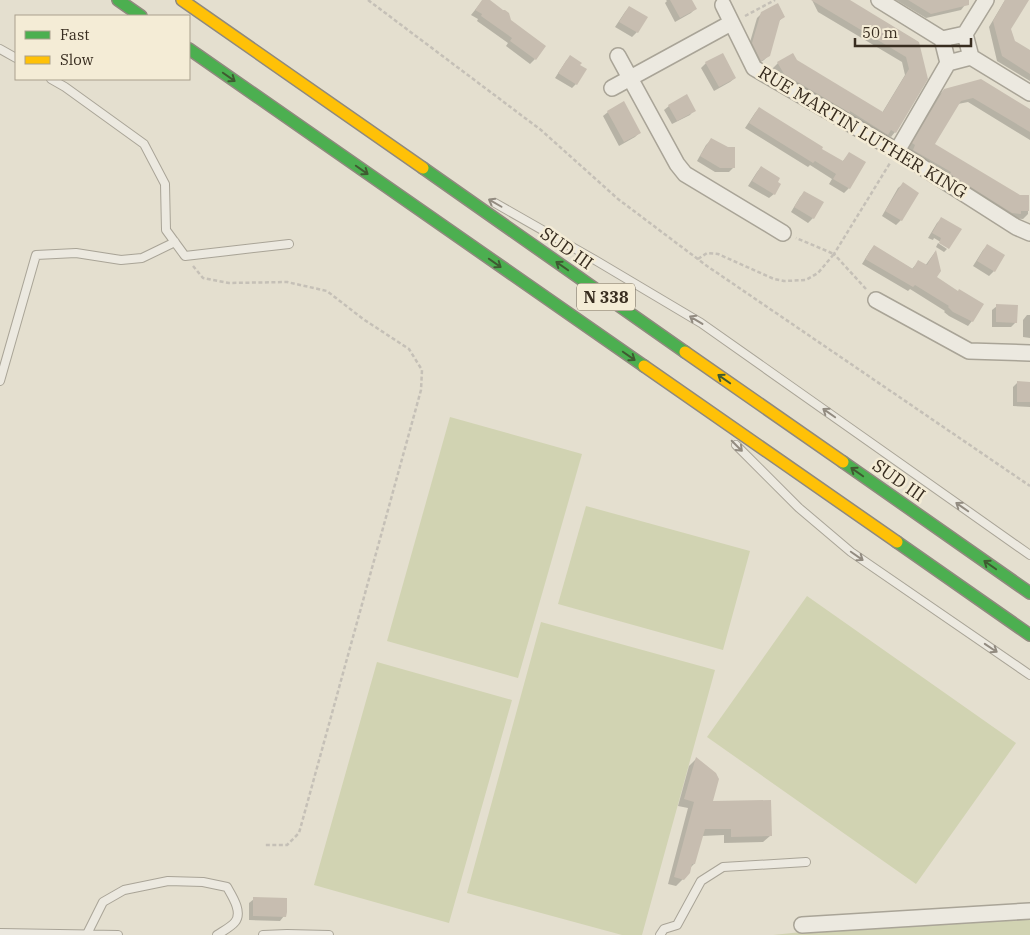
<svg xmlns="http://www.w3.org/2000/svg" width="1030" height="935" viewBox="0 0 1030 935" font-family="'IBM Plex Serif',serif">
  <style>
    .green { fill: #d1d3b2 }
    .shadow { fill: #0003 }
    .building { fill: #c7bdb0 }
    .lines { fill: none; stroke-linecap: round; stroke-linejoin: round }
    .lane-casing { stroke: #a9a497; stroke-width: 10 }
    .street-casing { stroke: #a9a497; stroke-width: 18 }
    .fast-casing { stroke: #8f897e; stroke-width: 14 }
    .slow-casing { stroke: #8f897e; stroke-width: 14 }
    .path { stroke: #c5c0b7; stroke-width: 2.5; stroke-dasharray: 4 2.5; stroke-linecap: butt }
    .lane { stroke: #ece9e0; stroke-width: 8 }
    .street { stroke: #ece9e0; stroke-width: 15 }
    .fast { stroke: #4caf50; stroke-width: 11 }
    .slow { stroke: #ffc107; stroke-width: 11 }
    .oneway { stroke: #3f5a31 }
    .oneway2 { stroke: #928b80 }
    .labels { text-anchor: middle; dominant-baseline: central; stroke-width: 5; stroke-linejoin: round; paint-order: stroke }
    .shield { fill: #f4ecd6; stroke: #706657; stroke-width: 1 }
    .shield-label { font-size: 16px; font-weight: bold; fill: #382d20 }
    .street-label { font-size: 18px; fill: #382d20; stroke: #f4ecd6 }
  </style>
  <rect width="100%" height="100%" fill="#e4dfcf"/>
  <path class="green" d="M450,417L582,454L518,678L387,641Z
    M586,506L750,551L723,650L558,604Z
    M807,596L1016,743L916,884L707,737Z
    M541,622L715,670L642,935H622L467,893Z
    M377,662L512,700L449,923L314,885Z
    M1030,908V935H773Z"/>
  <path class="shadow" d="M483,0H488L510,21L535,59L530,64L506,46L508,43L477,21L478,19L471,15Z
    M666,0H690L695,9L691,13L675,22L665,3L667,1Z
    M812,0H848L918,42L895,132L891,137L886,135L882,139L779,79L773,68L778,63L793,54L796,61L882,113L905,75L902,62L818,12Z
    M896,0H969L961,10L926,18Z
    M1005,0H1027L1010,29L1014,42L1030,52V81L997,61L989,27Z
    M629,7L646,18L637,32L632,37L615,27L625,12Z
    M762,13L784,16L778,22L769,55L764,60L756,65L748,49L757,18Z
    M570,57L576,84L572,88L555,78L566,61Z
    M706,63L735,78L730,82L714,91L701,68Z
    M944,90L1030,110V140L968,102L958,104L933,144L1019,196H1028V214L1023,219L1007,218L909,155L912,151L908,148L939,95Z
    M669,106L694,110L690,115L672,124L664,110Z
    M759,108L820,150L842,162L849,154V188L844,193L829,184L832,179L810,165L808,167L745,128L755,113Z
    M608,112L640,132L635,137L619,146L603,116Z
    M711,140L733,168L729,172H715L697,161L706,145Z
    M761,167L776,182L774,194L769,198L748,186L757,172Z
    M903,184L901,220L896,225L882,216L898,188Z
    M805,192L813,218L808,223L791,212L800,197Z
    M942,218L949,247L934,238L933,240L928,238L937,223Z
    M938,243L947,249L944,252L936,247Z
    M988,245L994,271L989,276L973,266L983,250Z
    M874,246L912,269L918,262L925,266L935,252V278L958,292L972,321L968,326L949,316L944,312L945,311L910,289L908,291L862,264L870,251Z
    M997,306L1016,322L1011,327H992V310Z
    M1027,315H1030V338L1023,337V320Z
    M1018,382L1030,383V407L1013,406V387Z
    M696,759L711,802L770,836L763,842L724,843V835L702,836L694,864L690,868L683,879L676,886L668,884L688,808L678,806L689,766Z
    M254,899L284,916L280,921L249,920V903Z"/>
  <path class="building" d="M482,0H490L503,10H505L509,13L511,20L546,46L536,60L510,41L512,38L481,16L482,14L475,10Z
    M670,0H692L697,9L680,18Z
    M811,0H850L919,42L928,79L896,133L891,130L888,135L850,111V113L784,74L777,62L793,53L797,60L883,112L909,69L906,57Z
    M908,0H969V5L931,14Z
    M1005,0H1029L1011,29L1015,41L1030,50V74L1002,56L993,21Z
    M778,3L785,17L780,20L770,56L761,61L752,43L761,12Z
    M629,6L648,17L638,33L619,22Z
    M723,53L736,78L719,87L705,62Z
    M570,55L582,63L580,65L587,69L577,85L558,73Z
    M981,79L1030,109V132L973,98L961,101L935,144L1020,195H1029V211H1021V214L1012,213L950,174L951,172L913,150L915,145L912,143L944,89Z
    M687,94L696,111L677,121L668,105Z
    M624,101L641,133L624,142L607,111Z
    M759,107L823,147L822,149L843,161L849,152L866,162L850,189L833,179L836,174L815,161L813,163L749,123Z
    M711,138L728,147H735V168H720L700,156Z
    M761,166L780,178L778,182L781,184L775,195L752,181Z
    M903,182L919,193L902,221L885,211Z
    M804,191L824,202L814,219L794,207Z
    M941,217L962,229L949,249L939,243L941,238L932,233Z
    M987,244L1005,255L995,272L977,261Z
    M874,245L913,269L918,260L927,265L936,250L941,271L937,277L958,291L959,289L984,304L973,322L953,312L948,307L949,306L915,285L913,287L865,259Z
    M996,304L1018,305L1017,323L996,322Z
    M1017,381L1030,382V402H1017Z
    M696,757L716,773L719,779L713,801L771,800L772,836L731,837V829H705L695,864H692L690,873L684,880L674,877L694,802L684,799Z
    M253,897L287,898V912L286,917L253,916Z"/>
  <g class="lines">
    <g class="lane-casing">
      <path id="lane" d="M0,49L16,58
        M51,79L65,87L144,144L165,184L166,230L185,256L289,244
        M495,203L595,260L701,323L1030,555
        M0,381L36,255L76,253L121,260L142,258L175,242
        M736,445L799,508L851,552L1030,675
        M0,933L118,935
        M87,934L103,902L124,890L168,881L203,882L227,887C232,896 243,912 235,922C231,927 223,931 217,935
        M263,935L287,934L329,935
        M660,935L664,929L677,925L701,881L723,867L806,862"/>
    </g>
    <g class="street-casing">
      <path id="street" d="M879,0L942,39
        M723,5L754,68L897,151L1016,227L1030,233
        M965,34L971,57L948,63L942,39Z
        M965,34L986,0
        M618,56L677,164L685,174L783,233
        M971,57L1030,93
        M612,88L731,23
        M897,151L948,63
        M876,300L969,351L1030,353
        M802,925L1030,911"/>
    </g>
    <g class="fast-casing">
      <path id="fast" d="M118,0L141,16
        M189,49L644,366
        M423,168L685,352
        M843,462L1030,593
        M897,542L1030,635"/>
    </g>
    <g class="slow-casing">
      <path id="slow" d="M182,0L423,168
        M685,352L843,462
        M644,366L897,542"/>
    </g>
    <path class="path" d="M368,0L541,130L618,199L707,266L1030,486
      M745,16L775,0
      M698,259L707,253L718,254L774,279L784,281L806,280L818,273L834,254L796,238
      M193,266L203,278L229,283L287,282L327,291L363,319L409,349L422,370L421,390L299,833L287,845H264
      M866,289L834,254L890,163"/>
    <use href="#lane" class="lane"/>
    <use href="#street" class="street"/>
    <use href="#fast" class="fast"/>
    <use href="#slow" class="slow"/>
  </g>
  <defs><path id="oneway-shaft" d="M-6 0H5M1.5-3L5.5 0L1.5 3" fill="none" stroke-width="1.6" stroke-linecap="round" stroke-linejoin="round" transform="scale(1.25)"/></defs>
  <g class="oneway">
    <use href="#oneway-shaft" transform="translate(229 77) rotate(35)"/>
    <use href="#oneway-shaft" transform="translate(362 170) rotate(35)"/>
    <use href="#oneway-shaft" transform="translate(495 263) rotate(35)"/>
    <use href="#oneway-shaft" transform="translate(562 266) rotate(-145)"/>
    <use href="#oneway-shaft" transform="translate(629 356) rotate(35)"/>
    <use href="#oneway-shaft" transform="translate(724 379) rotate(-145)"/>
    <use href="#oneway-shaft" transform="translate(857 472) rotate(-145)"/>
    <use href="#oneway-shaft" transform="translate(990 565) rotate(-145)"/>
  </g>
  <g class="oneway2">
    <use href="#oneway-shaft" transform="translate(495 203) rotate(-150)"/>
    <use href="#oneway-shaft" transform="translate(696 320) rotate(-149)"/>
    <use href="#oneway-shaft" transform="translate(829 413) rotate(-145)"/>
    <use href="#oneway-shaft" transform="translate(737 446) rotate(45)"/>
    <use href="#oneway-shaft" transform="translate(962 507) rotate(-145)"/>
    <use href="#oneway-shaft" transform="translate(857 556) rotate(35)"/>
    <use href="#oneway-shaft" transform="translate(991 648) rotate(34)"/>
  </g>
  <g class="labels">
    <rect class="shield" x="577" y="283.5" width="58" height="27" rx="4"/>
    <g class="shield-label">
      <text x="606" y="297">N 338</text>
    </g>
    <g class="street-label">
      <text transform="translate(863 132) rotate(31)">RUE MARTIN LUTHER KING</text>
      <text transform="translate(567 248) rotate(35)">SUD III</text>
      <text transform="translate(899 480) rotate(35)">SUD III</text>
    </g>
  </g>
  <rect x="15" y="15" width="175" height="65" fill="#f4ecd6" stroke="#a9a08d"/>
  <rect x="25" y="31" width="25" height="8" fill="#4caf50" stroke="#a9a08d"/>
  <text x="60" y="40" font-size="15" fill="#382d20">Fast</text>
  <rect x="25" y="56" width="25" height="8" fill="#ffc107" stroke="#a9a08d"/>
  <text x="60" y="65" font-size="15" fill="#382d20">Slow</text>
  <path d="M855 38v8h116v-8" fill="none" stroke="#382d20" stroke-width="2.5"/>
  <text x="862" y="38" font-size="15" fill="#382d20" stroke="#f4ecd6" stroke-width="4" paint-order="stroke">50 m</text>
</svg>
